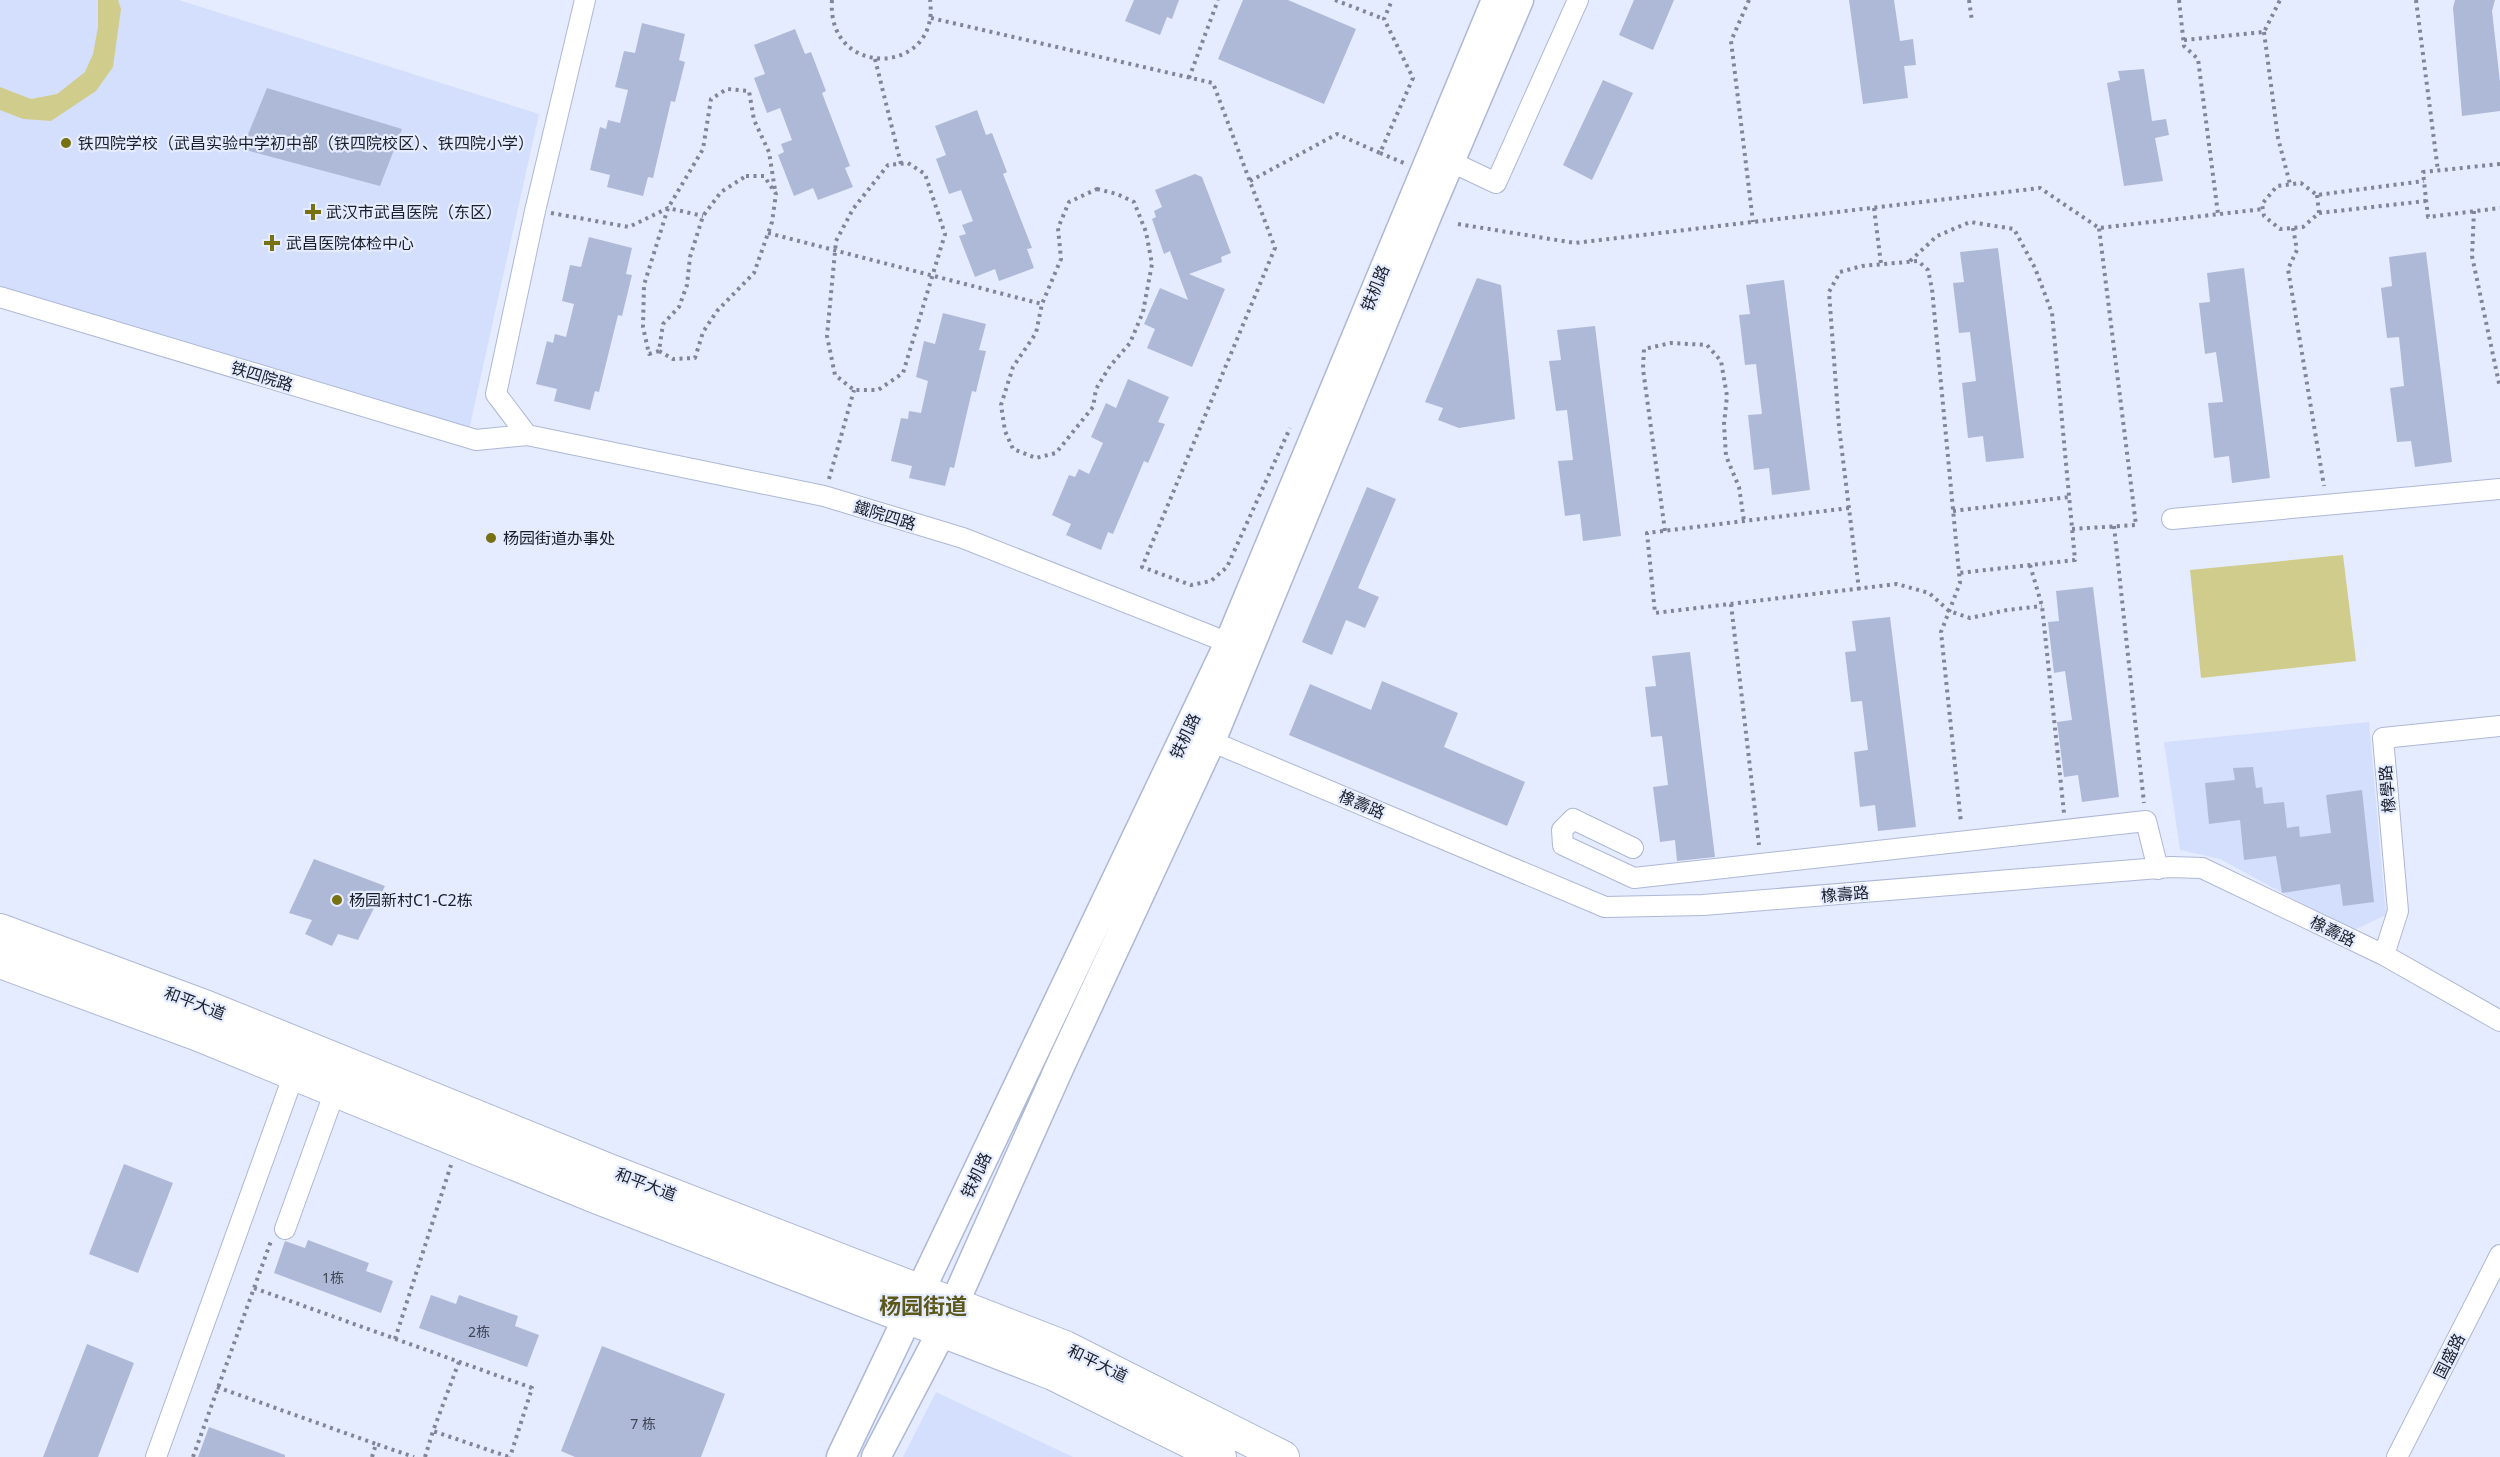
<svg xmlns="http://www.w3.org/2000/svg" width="2500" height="1457" viewBox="0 0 2500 1457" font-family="'Noto Sans','Noto Sans SC',sans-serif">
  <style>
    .built { fill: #d4dffe }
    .green { fill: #d0cd8c }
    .building { fill: #aeb9d8 }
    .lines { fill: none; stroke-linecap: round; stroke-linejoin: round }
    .minor-casing { stroke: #adb8d6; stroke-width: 22 }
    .secondary-casing { stroke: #adb8d6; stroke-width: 31 }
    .primary-casing { stroke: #adb8d6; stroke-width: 34 }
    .path { stroke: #808695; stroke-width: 4; stroke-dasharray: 3 4.5; stroke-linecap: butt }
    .minor { stroke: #fff; stroke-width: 20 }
    .secondary { stroke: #fff; stroke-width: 28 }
    .primary { stroke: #fff; stroke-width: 32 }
    .poi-dot { fill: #777112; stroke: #e5ecff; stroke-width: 2 }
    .labels { text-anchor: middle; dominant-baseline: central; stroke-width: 4.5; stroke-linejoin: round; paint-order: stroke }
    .number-label { font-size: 14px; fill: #3f4555 }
    .poi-label { font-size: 16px; fill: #1a1e29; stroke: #e5ecff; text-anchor: start }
    .street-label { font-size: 16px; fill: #1a1e29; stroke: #e5ecff }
    .district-label { font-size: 22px; font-weight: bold; fill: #5c581c; stroke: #e5ecff }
  </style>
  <rect width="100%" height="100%" fill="#e5ecff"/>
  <path class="built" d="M0,0H179L539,114L469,430L0,286Z
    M2369,722L2386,915L2352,931L2220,859L2180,850L2164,742Z
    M936,1392L1073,1457H903Z"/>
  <path class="green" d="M98,0H118L121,9L113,67L96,91L51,121L23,119L0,110V87L31,99L57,94L85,72L93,54L98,27Z
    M2343,555L2356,661L2201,678L2190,570Z"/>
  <path class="building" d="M1134,0H1179L1172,19L1167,17L1160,35L1125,21Z
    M1243,0H1288L1356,29L1324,104L1218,59Z
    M1634,0H1674L1653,50L1619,35Z
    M1849,0H1894L1900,41L1913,39L1916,65L1904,66L1908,98L1863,104Z
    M2455,0H2495L2492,11L2500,82V111L2462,116L2453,8Z
    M642,23L685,34L679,60L685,62L675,102L671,101L653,178L648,177L643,196L607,187L610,175L590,170L600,127L606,129L608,120L620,123L628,90L615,87L624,51L635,53Z
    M795,29L805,54L811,52L826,91L822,93L850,166L845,168L853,187L818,200L813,188L794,196L778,155L784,152L781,144L792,140L780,108L767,113L754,78L765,74L754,45Z
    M2144,69L2152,121L2166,119L2169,135L2155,138L2163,181L2124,186L2107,83L2120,80L2118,71Z
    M1603,80L1633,93L1592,180L1563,165Z
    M267,88L402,129L380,186L242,149Z
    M977,110L986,135L992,133L1007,172L1003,174L1032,248L1027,249L1034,268L999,281L995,269L975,277L959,236L966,234L962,225L973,221L961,190L949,194L936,159L946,155L935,126Z
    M1195,174L1202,177L1231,253L1221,257L1222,262L1189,274L1225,289L1192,367L1147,348L1155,329L1144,324L1160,288L1188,300L1170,251L1164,254L1152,219L1156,217L1154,211L1162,207L1155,190Z
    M589,237L632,248L626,274L632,275L622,316L618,315L599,392L595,391L590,410L554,401L557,389L536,384L547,341L553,343L555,334L566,337L574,304L562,301L570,265L581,267Z
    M1998,248L2024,458L1986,462L1983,436L1968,438L1962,383L1976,381L1970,332L1959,333L1953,283L1964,282L1960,252Z
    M2426,252L2452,462L2415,467L2411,441L2397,442L2390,388L2404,386L2399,337L2387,338L2381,288L2392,286L2389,257Z
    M2244,268L2270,478L2232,483L2229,456L2214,458L2208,403L2223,402L2216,352L2205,354L2199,303L2210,302L2207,273Z
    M1477,278L1501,285L1515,419L1459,428L1438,420L1443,408L1425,402Z
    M1784,280L1810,490L1772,495L1769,468L1754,470L1748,415L1762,414L1756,364L1745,365L1739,315L1750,314L1746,285Z
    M943,313L986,324L979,350L986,351L976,392L972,391L954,468L950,467L945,486L909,478L912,466L891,461L901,418L908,419L909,411L921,413L928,381L916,377L924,341L935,344Z
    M1595,326L1621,536L1583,541L1580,514L1565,516L1558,461L1573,460L1567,410L1556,411L1549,361L1561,360L1557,330Z
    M1128,379L1169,397L1158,422L1165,424L1148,463L1144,461L1113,534L1108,532L1101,550L1066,535L1071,524L1052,515L1069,475L1075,477L1079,469L1089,474L1103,443L1091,437L1106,403L1116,408Z
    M1367,487L1396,499L1358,588L1379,597L1365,628L1346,620L1332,655L1302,642Z
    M2093,587L2119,797L2082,802L2078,775L2064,777L2057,722L2072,720L2065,671L2054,673L2048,622L2059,621L2056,591Z
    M1890,617L1916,827L1878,831L1875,805L1860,807L1854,752L1868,750L1862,701L1851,702L1845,652L1856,651L1852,621Z
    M1690,652L1715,857L1677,861L1675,840L1660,842L1653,787L1668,785L1662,736L1651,737L1645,687L1656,686L1652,656Z
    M1382,681L1458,713L1444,747L1525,782L1507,826L1289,735L1310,684L1371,710Z
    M2253,767L2256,788L2262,787L2264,804L2284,802L2287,828L2299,826L2300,837L2331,833L2326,795L2362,790L2374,902L2343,906L2340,884L2282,893L2276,856L2244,860L2240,820L2209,824L2205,783L2235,780L2233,768Z
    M314,859L385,886L358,940L338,934L332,946L305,934L312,920L289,913Z
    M124,1164L173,1183L138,1273L89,1254Z
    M308,1240L369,1263L366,1271L393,1281L381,1313L274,1273L285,1241L305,1248Z
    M431,1295L456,1304L459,1295L518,1316L515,1326L539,1335L527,1367L419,1328Z
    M87,1344L134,1363L98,1457H43Z
    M602,1346L725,1394L701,1457H575L561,1451Z
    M209,1427L285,1455V1457H198Z"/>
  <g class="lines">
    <g class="minor-casing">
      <path id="minor" d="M1441,157L1496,183L1578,0
        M0,297L476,440L527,435L824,496L963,538L1229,643
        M527,435L496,394L535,211L585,0
        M2172,519L2500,489
        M1201,737L1605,907L1703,905L2171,867L2202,868L2384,955L2500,1021
        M1633,848L1573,819L1562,830L1563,845L1634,878L2146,821L2158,869
        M2384,955L2398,911L2383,738L2500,726
        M285,1229L335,1091
        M156,1457L294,1074
        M2397,1457L2500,1255"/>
    </g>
    <g class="secondary-casing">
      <path id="secondary" d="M841,1457L1229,643L1496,0
        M876,1457L942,1331L1061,1064L1211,741L1429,211L1519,0"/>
    </g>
    <g class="primary-casing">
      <path id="primary" d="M0,930L207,1007L609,1170L1065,1347L1283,1457
        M0,962L196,1034L598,1198L1053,1374L1220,1457"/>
    </g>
    <path class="path" d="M832,0C826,80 941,76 930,0
      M1335,0L1384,19
      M1749,0L1731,41L1753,222
      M1969,0L1972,21
      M2179,0L2184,46L2198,59L2218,214
      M2416,0L2438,171
      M931,18L1213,83L1275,248L1142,567L1191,585L1211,581L1227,567L1290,428
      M2264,32L2278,138L2290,184
      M2184,40L2264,32L2280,0
      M875,59L901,164
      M1189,78L1218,0
      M1380,153L1404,163
      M908,163L925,174L945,234L903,373L878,390H854L835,375L827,336L836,241L853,209L888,165Z
      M2500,164L2423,172L2428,217L2500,208
      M746,176H764L776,194L772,222L754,273L717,311L703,332L695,358L673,359L659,351L663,324L679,307L687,285L690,257L703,216L721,192Z
      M1250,181L1337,134L1380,153L1413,78L1384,19L1392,0
      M1097,189L1117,194L1134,202L1146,232L1152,264L1143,312L1130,343L1110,366L1096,389L1093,407L1056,453L1036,458L1013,449L1005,431L1001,405L1013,367L1036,333L1042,304L1061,259L1058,228L1069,202Z
      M2317,195L2319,213L2303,227L2280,229L2264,216L2262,204L2277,186L2301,183L2317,195L2424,181
      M1874,208L1881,264
      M2474,211L2472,256L2500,388
      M551,213L629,227L668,208L703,216
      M2319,213L2426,201
      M1458,224L1575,243L2040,188L2099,228L2263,209
      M2293,228L2297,250L2288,269L2324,486
      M768,233L1042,304
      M1910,261L1937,236L1970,222L2014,229L2035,268L2052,313L2075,560L1959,573
      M659,351L649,354L643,327L644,285L668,208L703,149L711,99L727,89L749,91L754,120L769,152L775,190
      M829,479L854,390
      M1849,508L1647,533L1655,613L1897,584L1929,593L1949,611L1970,618L2007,610L2042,606
      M1953,511L2069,497
      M2114,526L2144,803
      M2072,529L2136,525L2099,228
      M1665,531L1643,369L1644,349L1671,343L1707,345L1721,361L1727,396L1724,424L1726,456L1739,487L1744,521
      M2030,565L2042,606L2064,813
      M1859,590L1839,427L1829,292L1840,272L1862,266L1918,261L1928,270L1932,289L1960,583L1941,632L1961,823
      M1731,604L1759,845
      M254,1288L532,1388L510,1457
      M395,1339L451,1165
      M459,1362L433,1431L509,1457
      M217,1387L376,1444
      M193,1457L271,1241
      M372,1457L376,1444L414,1457
      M425,1457L433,1431"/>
    <use href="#minor" class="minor"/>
    <use href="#secondary" class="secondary"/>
    <use href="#primary" class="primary"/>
  </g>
  <g class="poi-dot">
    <circle cx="66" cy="143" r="6"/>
    <path d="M310 203h6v6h6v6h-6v6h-6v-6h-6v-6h6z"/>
    <path d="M269 234h6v6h6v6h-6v6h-6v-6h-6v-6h6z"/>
    <circle cx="491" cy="538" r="6"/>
    <circle cx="337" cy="900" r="6"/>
  </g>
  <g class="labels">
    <g class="number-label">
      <text x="333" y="1277">1栋</text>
      <text x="479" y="1331">2栋</text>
      <text x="643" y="1423">7 栋</text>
    </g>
    <g class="poi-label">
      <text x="78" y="143">铁四院学校（武昌实验中学初中部（铁四院校区）、铁四院小学）</text>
      <text x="326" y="212">武汉市武昌医院（东区）</text>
      <text x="286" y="243">武昌医院体检中心</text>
      <text x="503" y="538">杨园街道办事处</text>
      <text x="349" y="900">杨园新村C1-C2栋</text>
    </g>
    <g class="street-label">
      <text transform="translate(1375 288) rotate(-68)">铁机路</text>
      <text transform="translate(262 376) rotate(17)">铁四院路</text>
      <text transform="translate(885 515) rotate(17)">鐵院四路</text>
      <text transform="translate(1185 736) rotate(-65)">铁机路</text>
      <text transform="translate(2387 789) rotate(-95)">橡學路</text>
      <text transform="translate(1362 804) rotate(23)">橡壽路</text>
      <text transform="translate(1845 894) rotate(-5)">橡壽路</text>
      <text transform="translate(2333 931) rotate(26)">橡壽路</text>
      <text transform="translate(195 1003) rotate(21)">和平大道</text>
      <text transform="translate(976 1175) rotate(-65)">铁机路</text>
      <text transform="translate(646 1184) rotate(21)">和平大道</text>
      <text transform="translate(2449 1356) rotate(-63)">国盛路</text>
      <text transform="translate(1098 1363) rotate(26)">和平大道</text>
    </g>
    <g class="district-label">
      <text x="923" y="1305">杨园街道</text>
    </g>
  </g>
</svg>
